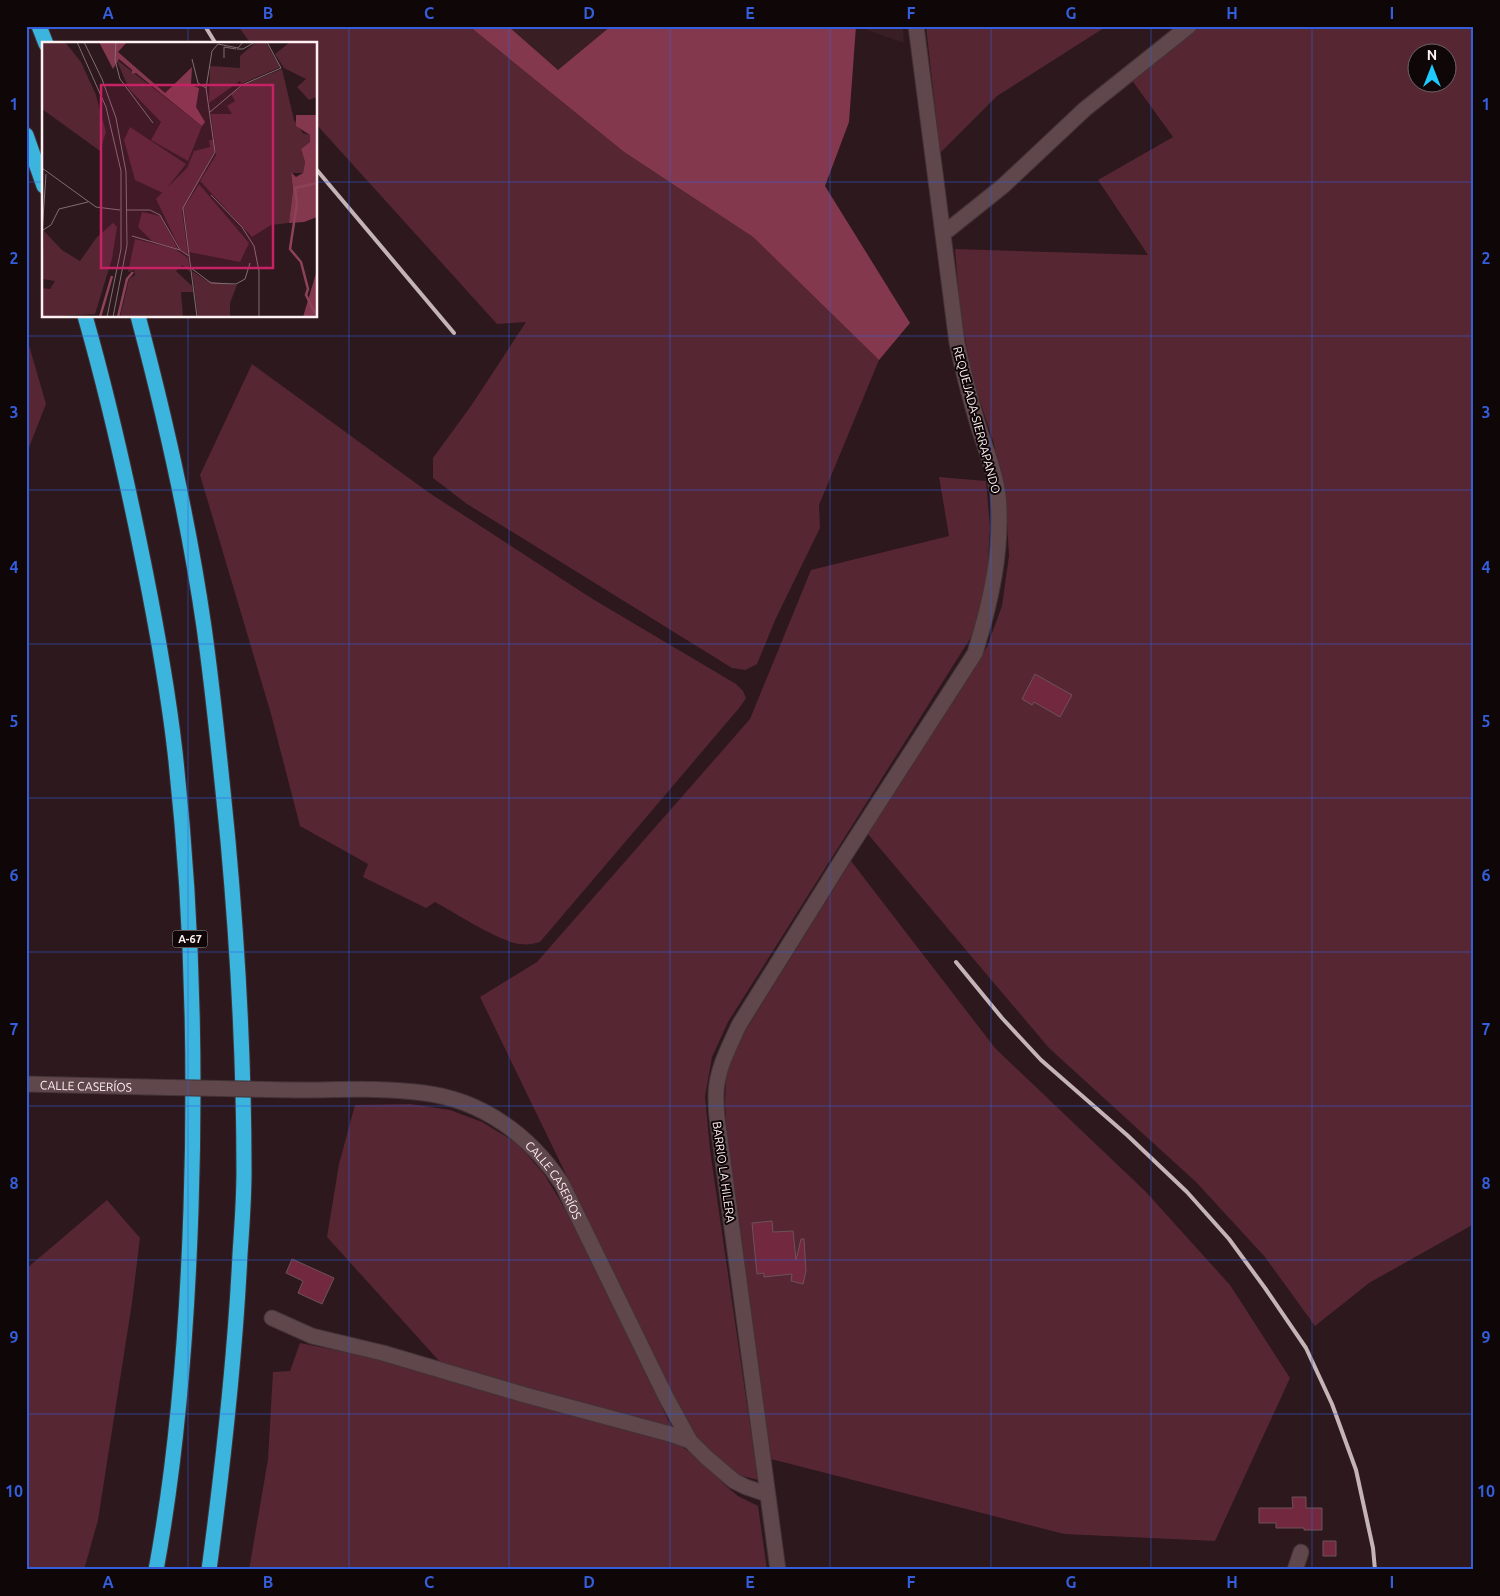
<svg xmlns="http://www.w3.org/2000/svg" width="1500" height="1596" viewBox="0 0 1500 1596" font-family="Ubuntu,sans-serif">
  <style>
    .built { fill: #391e24 }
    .green { fill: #562633; fill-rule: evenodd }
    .forest { fill: #84384e }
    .building { fill: #72293f; stroke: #6c5358 }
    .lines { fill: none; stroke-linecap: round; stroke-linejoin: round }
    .minor-casing { stroke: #433336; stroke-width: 17 }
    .tertiary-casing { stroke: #433336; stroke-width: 17 }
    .motorway-casing { stroke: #433336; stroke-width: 17 }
    .minor { stroke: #5f474c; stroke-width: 15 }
    .tertiary { stroke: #5f474c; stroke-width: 15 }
    .motorway { stroke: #3bb4de; stroke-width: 15 }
    .rail { stroke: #c4b4b6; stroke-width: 4 }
    .minor-bridge-casing { stroke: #433336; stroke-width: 17; stroke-linecap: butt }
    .minor-bridge { stroke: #5f474c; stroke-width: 15 }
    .grid { fill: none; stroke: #345edb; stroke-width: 1; stroke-opacity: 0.55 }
    .labels { text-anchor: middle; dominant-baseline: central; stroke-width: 4; stroke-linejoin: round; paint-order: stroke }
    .shield { fill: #0f0608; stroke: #b7aaac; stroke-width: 1 }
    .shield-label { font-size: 11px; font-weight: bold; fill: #fff0f2 }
    .street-label { font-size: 12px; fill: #fff0f2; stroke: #0f0608 }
    .inset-river { fill: none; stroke: #8e4257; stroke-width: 2.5 }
    .inset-road { fill: none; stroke: #806e72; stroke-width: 1 }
    .view { fill: #c52363; fill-opacity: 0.15; stroke: #c52363; stroke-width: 2.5 }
    .inset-edge { fill: none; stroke: #fff0f2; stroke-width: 2.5 }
    .neatline { fill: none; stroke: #345edb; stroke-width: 2 }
    .grid-label { font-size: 16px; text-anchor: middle; font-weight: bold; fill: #345edb }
  </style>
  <rect width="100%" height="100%" fill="#2c181d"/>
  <path class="built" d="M508,26H611L558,70Z
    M856,26H903L904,43Z"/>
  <path class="green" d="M238,26H469L624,152L753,237L879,360L819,505L820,528L776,618L757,664L745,670L732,668L467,504L433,478V458L471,406L526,322L497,324L316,124V44H251Z
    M926,26H1107L997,96L940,153Z
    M1199,26H1474V1224L1369,1283L1315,1326L1265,1257L1196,1182L1049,1048L867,833L987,647L1002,606L1009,556L1006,506L994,444L972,376L960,310L955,249L1148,255L1098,180L1173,137L1131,79ZM1418,52H1448V82H1418Z
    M26,335L46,404L26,455Z
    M252,364L428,492L591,598L736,684L743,691L746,698L740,707L540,942C533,944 528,945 520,944C500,942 455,913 435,902L426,908L363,877L368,864L300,826L271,714L200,475Z
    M939,477L986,481L990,527L987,580L973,634L728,1022L712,1057L705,1097L710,1150L758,1480L739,1475L704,1446L688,1426L480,997L537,962L750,719L811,570L949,536Z
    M851,861L995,1048L1146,1192L1230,1285L1290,1378L1215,1541L1064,1534L771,1459L727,1136L725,1104L726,1076L737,1044Z
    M410,1104L450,1110L482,1122L518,1144L544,1174L567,1212L672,1428L441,1363L327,1237L339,1164L355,1105Z
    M107,1200L140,1238L132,1303L98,1520L84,1570H26V1269Z
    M300,1343L410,1365L523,1403L647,1434L681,1446L699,1459L727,1487L738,1496L758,1506L767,1570H249L268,1459L273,1372L290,1371Z"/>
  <path class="forest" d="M469,26H508L558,70L611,26H856L849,122L825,186L910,323L879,360L753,237L624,152Z"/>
  <path class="building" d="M1035,674L1072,695L1060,717L1034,702L1032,705L1022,699Z
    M772,1221L773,1232L793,1231L796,1260L801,1239H804L806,1271L803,1284L791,1281L792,1274L764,1277V1273L757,1274L752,1223Z
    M292,1259L334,1278L322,1304L298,1293L303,1281L286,1273Z
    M1292,1497H1306V1508H1322V1530H1304V1528H1276V1523H1259V1508H1293Z
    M1323,1541H1336V1556H1323Z"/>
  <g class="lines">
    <g class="minor-casing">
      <g id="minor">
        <path d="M943,234L1003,186L1085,109L1189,26"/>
        <path id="s1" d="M26,1084L146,1087"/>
        <path id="s2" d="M295,1090C337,1090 382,1087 424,1093C482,1100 531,1136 562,1184L666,1397L690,1441L706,1457L734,1481L746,1487L767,1494"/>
        <path d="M272,1318L312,1336L383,1353L525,1395L670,1434L690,1441"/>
        <path d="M1295,1570L1301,1552"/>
      </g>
    </g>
    <g class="tertiary-casing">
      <path id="tertiary" d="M778,1570L717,1117C716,1109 716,1101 716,1093C717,1069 729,1047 739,1025L845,855L975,653C991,601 1003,549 998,495C995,471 985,448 978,425C970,398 963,371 957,343L916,26"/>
    </g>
    <g class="motorway-casing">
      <path id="motorway" d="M39,26L46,44
        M26,135L44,186
        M85,316C109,400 128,485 145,570C157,630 168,691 175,752C192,904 196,1056 191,1209C187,1329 178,1451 156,1570
        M138,316C165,417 189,523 204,627C214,698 221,770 228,841C238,951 244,1061 244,1171C244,1199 242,1226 240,1254C235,1360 223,1465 209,1570"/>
    </g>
    <use href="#minor" class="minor"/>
    <use href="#tertiary" class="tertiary"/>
    <use href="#motorway" class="motorway"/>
    <path class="rail" d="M205,26L216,44
      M316,169L454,333
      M956,962L1002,1018L1041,1060L1127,1135L1187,1192L1229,1239L1265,1288L1306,1348L1332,1404L1356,1470L1373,1548L1375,1570"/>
    <g class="minor-bridge-casing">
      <path id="minor-bridge" d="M146,1087L295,1090"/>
    </g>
    <use href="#minor-bridge" class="minor-bridge"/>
  </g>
  <path class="grid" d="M188,26V44M349,26V1570M509,26V1570M670,26V1570M830,26V1570M991,26V1570M1151,26V1570M1312,26V1570M26,182H44M316,182H1474M188,316V1570M26,336H1474M26,490H1474M26,644H1474M26,798H1474M26,952H1474M26,1106H1474M26,1260H1474M26,1414H1474"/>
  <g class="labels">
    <rect class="shield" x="172.5" y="930.5" width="35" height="17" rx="4"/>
    <g class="shield-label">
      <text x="190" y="939">A-67</text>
    </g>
    <g class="street-label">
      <text transform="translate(977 420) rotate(75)">REQUEJADA-SIERRAPANDO</text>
      <text stroke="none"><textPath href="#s1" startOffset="60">CALLE CASERÍOS</textPath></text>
      <text transform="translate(724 1172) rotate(82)">BARRIO LA HILERA</text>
      <text stroke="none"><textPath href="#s2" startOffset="292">CALLE CASERÍOS</textPath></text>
    </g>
  </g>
  <g transform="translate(42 42)">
    <rect width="275" height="275" fill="#2c181d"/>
    <path d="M0,0H23L39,20L54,53L64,90L58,109L0,67ZM214,0H224L238,25L199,42L198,39L167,61L168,24L198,26V14ZM248,0H275V55L267,58L255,45L264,37L242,26L233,12ZM74,17L160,84L146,119L109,98L119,80L87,47ZM240,27L252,78L261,91L268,93V100L259,107L263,120L261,131H249L251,148L247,181L229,183L210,195L158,139L174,113L169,72H190L185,64L193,59L189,52L205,41ZM88,85L144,122L121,151L93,138L82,98ZM167,98H172V110L140,169L146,213L138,207L114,157L145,126L152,109L168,105ZM157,142L207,201L198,220L147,210L142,166ZM100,170L118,174L136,207L110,199L96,185ZM71,181L75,185L70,217L53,272L0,275V246L8,247L13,239L0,237L2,189L20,208L38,219L55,195ZM93,197L133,207L146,216L148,230L140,223L134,229L150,244L151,250H139L141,275H78L87,237L93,233L92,228L86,230ZM150,229L165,239L195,243L188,261V275H156Z" fill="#562633"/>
    <path d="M57,0H85L76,10L123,51L150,25L149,43L157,46L154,65L163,80L160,84L94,31L90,32V28L77,17L71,27ZM254,73H275V175L262,180L247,181L251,148L249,130L254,135L261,131L263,120L259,107L268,100V93L254,84ZM275,228V275H261Z" fill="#84384e"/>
    <path class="inset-river" d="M58,275L70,234M76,275L85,237L91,230M275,275L264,253L266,247L259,220L248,207L255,161L253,146L275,141"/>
    <path class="inset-road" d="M35,0L64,65L79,129V207L65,275M42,0L60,37L74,76L84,130L85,203L71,275M74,0L73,18L78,37L111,81M195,7H201L213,0M182,16V5L194,7M150,17L156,41L164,46M168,70L200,43L239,26L225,0M0,126L54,165L78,168M169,153L200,185L212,204L217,229V275M84,168H108L118,173L138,208L147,214M1,188L9,183L17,167L46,160M0,192L4,132M90,194L138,208M149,226L169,241L194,242L203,237L208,221M155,275L141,166L173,110L164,46L170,9L176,2L196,6L201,0"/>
    <path class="view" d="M59,43H231V226H59Z"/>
    <rect width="275" height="275" class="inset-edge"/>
  </g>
  <rect width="1500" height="1596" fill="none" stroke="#0f0608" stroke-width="55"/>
  <g transform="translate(1432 68)"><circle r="24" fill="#0f0608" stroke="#6f6466"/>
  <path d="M0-4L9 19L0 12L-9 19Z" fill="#1fc9fd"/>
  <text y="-8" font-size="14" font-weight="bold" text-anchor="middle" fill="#fff0f2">N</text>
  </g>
  <rect x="28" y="28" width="1444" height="1540" class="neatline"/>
  <g class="grid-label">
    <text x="108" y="19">A</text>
    <text x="268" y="19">B</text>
    <text x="429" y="19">C</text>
    <text x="589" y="19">D</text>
    <text x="750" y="19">E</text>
    <text x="911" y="19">F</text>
    <text x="1071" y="19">G</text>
    <text x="1232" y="19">H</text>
    <text x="1392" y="19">I</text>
    <text x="14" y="110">1</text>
    <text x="1486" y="110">1</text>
    <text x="14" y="264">2</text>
    <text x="1486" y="264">2</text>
    <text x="14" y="418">3</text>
    <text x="1486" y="418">3</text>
    <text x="14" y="573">4</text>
    <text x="1486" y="573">4</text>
    <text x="14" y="727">5</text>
    <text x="1486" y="727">5</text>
    <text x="14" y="881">6</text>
    <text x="1486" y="881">6</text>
    <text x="14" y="1035">7</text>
    <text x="1486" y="1035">7</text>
    <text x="14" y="1189">8</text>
    <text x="1486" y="1189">8</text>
    <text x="14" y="1343">9</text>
    <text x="1486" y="1343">9</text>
    <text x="14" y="1497">10</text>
    <text x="1486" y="1497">10</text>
    <text x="108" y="1588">A</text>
    <text x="268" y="1588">B</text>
    <text x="429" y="1588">C</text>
    <text x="589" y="1588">D</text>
    <text x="750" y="1588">E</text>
    <text x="911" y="1588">F</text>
    <text x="1071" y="1588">G</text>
    <text x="1232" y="1588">H</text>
    <text x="1392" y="1588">I</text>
  </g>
</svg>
